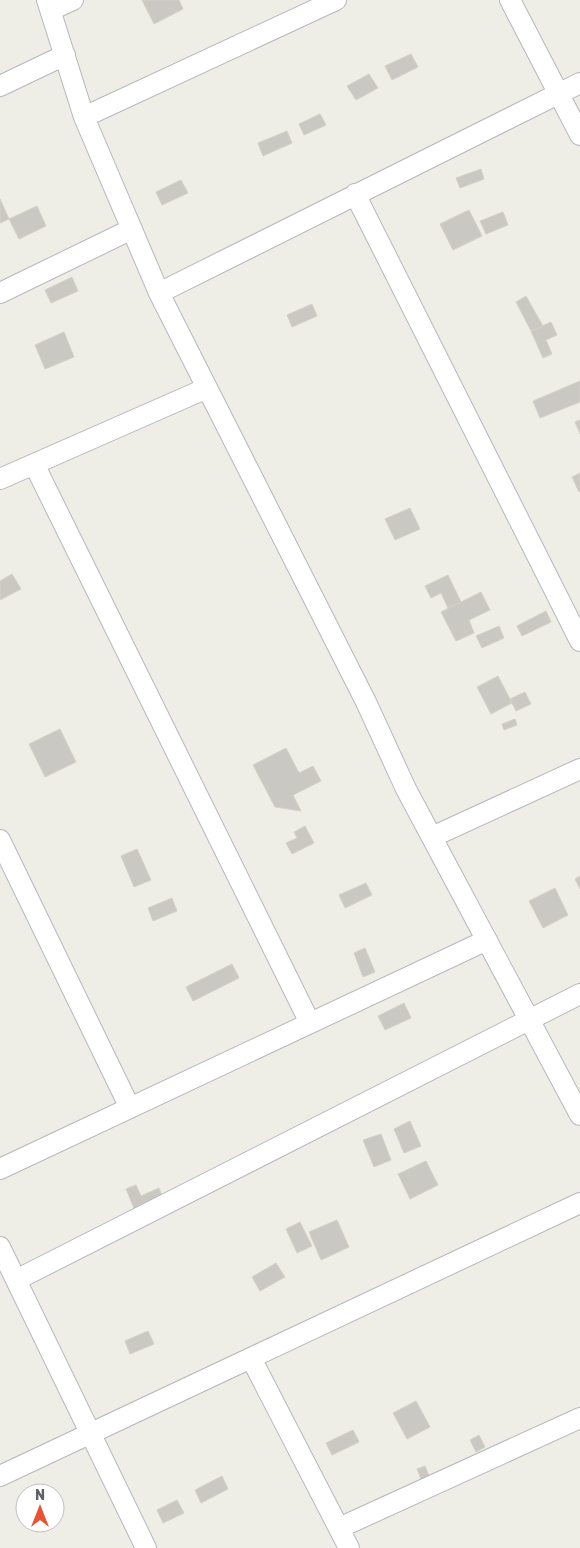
<svg xmlns="http://www.w3.org/2000/svg" width="580" height="1548" viewBox="0 0 580 1548" font-family="Rubik,sans-serif">
  <style>
    .building { fill: #cac8c3; stroke: #d4d1c4 }
    .lines { fill: none; stroke-linecap: round; stroke-linejoin: round }
    .street-casing { stroke: #b6b7bc; stroke-width: 22 }
    .street { stroke: #fff; stroke-width: 20 }
  </style>
  <rect width="100%" height="100%" fill="#efeee6"/>
  <path class="building" d="M142,0H179L183,9L154,24Z
    M411,54L418,67L392,80L385,66Z
    M369,74L378,88L356,100L347,86Z
    M320,114L326,125L304,135L299,124Z
    M287,131L292,143L263,156L258,143Z
    M481,169L484,179L460,188L456,178Z
    M181,180L188,193L162,205L156,192Z
    M0,199L9,219L0,223Z
    M37,206L46,226L19,239L9,219Z
    M469,210L482,236L453,250L440,224Z
    M503,212L508,225L486,234L480,221Z
    M72,277L78,291L51,303L45,290Z
    M526,296L543,326L531,331L516,302Z
    M312,304L317,316L292,327L287,315Z
    M551,322L557,335L546,340L552,354L543,358L531,331Z
    M64,332L74,357L45,369L35,345Z
    M580,381V402L540,418L533,401Z
    M580,420V434L575,422Z
    M580,473V492H579L572,477Z
    M410,508L420,529L395,540L385,519Z
    M12,574L21,589L0,600V581Z
    M448,575L461,602L448,608L441,593L431,598L425,586Z
    M481,592L490,610L469,620L474,633L456,641L441,612Z
    M546,611L551,622L522,636L517,626Z
    M499,626L504,638L482,648L476,636Z
    M498,676L512,703L491,714L477,687Z
    M525,692L531,704L516,711L510,699Z
    M515,719L517,725L504,730L502,724Z
    M60,729L76,762L45,777L29,744Z
    M286,748L299,773L313,766L321,781L293,795L301,811L275,807L253,765Z
    M305,826L314,843L292,854L286,843L297,838L294,832Z
    M137,849L151,880L134,887L121,856Z
    M580,876V889L575,879Z
    M366,883L372,895L345,908L339,895Z
    M555,888L568,915L543,928L529,901Z
    M172,898L177,911L153,921L148,908Z
    M365,948L375,972L363,977L354,953Z
    M232,964L239,978L193,1001L186,987Z
    M404,1003L411,1018L385,1030L378,1016Z
    M410,1121L421,1146L404,1153L394,1129Z
    M381,1134L391,1160L374,1167L363,1140Z
    M426,1161L438,1185L410,1199L398,1174Z
    M136,1185L141,1196L159,1188L164,1201L136,1213L126,1189Z
    M337,1220L349,1247L321,1260L309,1232Z
    M300,1222L312,1246L297,1253L286,1229Z
    M276,1263L285,1277L260,1291L252,1277Z
    M148,1331L154,1344L130,1354L125,1341Z
    M416,1401L430,1427L407,1439L393,1413Z
    M353,1430L359,1442L332,1455L326,1443Z
    M479,1435L485,1447L476,1452L470,1440Z
    M425,1466L429,1476L421,1479L417,1469Z
    M222,1476L228,1489L201,1503L195,1490Z
    M177,1500L184,1513L163,1523L157,1510Z"/>
  <g class="lines">
    <g class="street-casing">
      <path id="street" d="M47,0L84,117L159,293L366,702L406,789L580,1115
        M510,0L580,135
        M51,10L73,0
        M0,86L65,55
        M84,117L336,0
        M355,194L580,641
        M0,293L132,229
        M159,293L580,83
        M34,464L310,1023
        M0,479L207,388
        M432,837L580,769
        M0,840L130,1108
        M0,1169L487,940
        M0,1247L146,1548
        M16,1280L580,994
        M251,1358L349,1548
        M0,1476L580,1203
        M339,1528L580,1418"/>
    </g>
    <use href="#street" class="street"/>
  </g>
  <g transform="translate(40 1508)"><circle r="24" fill="#ffffff" stroke="#bebfc2"/>
  <path d="M0-4L9 19L0 12L-9 19Z" fill="#e95232"/>
  <text y="-8" font-size="14" font-weight="bold" text-anchor="middle" fill="#5d6066">N</text>
  </g>
</svg>
